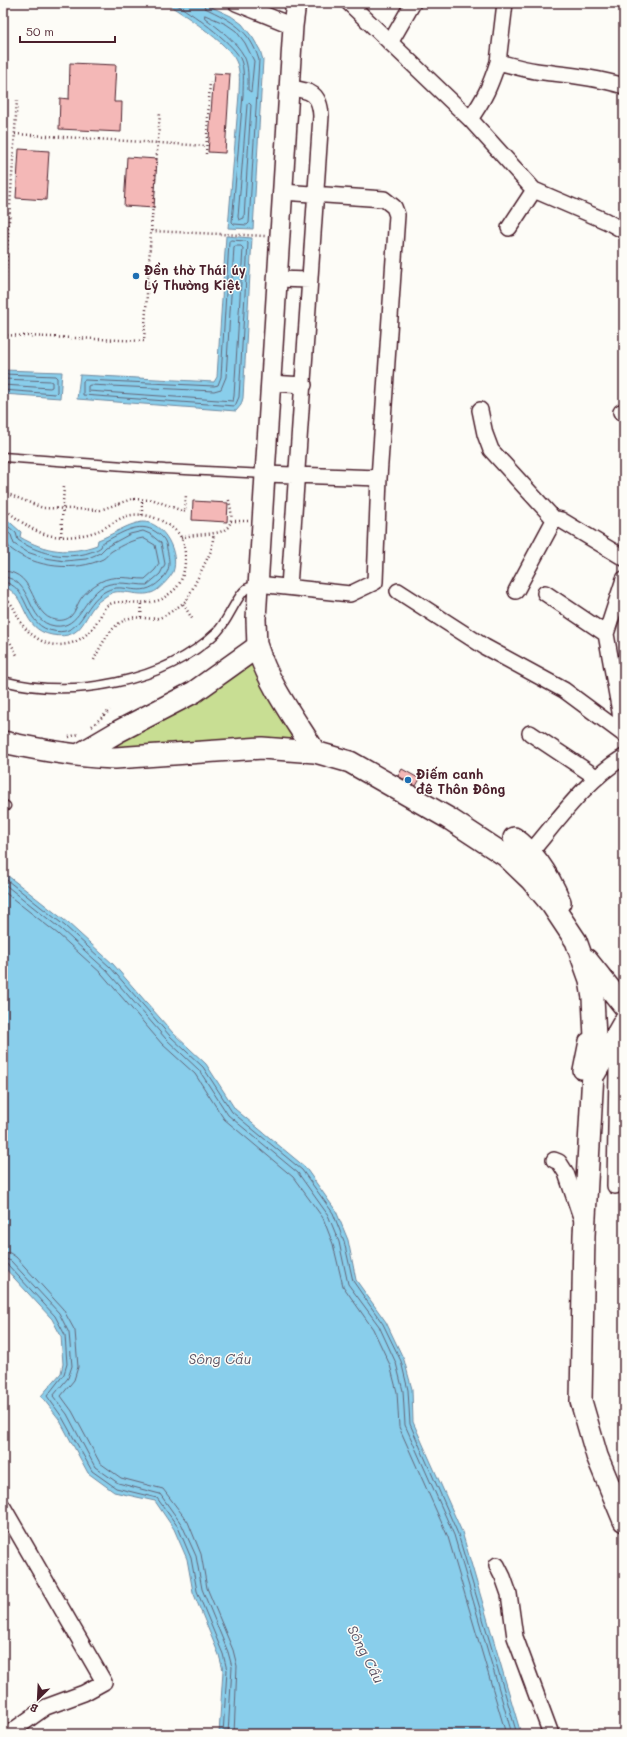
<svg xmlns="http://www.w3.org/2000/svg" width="627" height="1737" viewBox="0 0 627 1737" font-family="Mali,sans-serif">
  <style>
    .green { fill: #c8de93; stroke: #897e5f }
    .water { fill: #89ceeb; stroke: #70889e }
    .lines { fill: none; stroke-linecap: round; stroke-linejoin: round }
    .shore { stroke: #636578; stroke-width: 1 }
    .building { fill: #f4b8b7; stroke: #4a1f2b }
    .service-casing { stroke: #4a1f2b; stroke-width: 11 }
    .minor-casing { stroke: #4a1f2b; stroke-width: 18 }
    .tertiary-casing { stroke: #4a1f2b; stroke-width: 22 }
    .secondary-casing { stroke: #4a1f2b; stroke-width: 24 }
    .path { stroke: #4a1f2b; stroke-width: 2.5; stroke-dasharray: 1 3; stroke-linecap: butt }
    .service { stroke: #fdfcf7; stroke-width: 8 }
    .minor { stroke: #fdfcf7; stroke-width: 15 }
    .tertiary { stroke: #fdfcf7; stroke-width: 19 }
    .secondary { stroke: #fdfcf7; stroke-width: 21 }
    .poi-dot { fill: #1f6fb2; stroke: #fdfcf7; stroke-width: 1.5 }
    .labels { text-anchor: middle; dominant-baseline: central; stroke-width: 3; stroke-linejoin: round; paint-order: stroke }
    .poi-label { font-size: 13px; font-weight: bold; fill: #4a1f2b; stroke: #fdfcf7; text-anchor: start }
    .water-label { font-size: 14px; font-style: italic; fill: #5d5465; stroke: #fdfcf7 }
  </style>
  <rect width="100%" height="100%" fill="#fdfcf7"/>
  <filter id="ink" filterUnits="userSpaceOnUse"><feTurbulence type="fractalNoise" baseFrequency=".025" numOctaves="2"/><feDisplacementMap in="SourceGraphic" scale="8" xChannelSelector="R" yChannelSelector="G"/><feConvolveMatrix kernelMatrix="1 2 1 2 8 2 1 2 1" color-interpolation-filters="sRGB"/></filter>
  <g filter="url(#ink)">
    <path class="green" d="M251,665L254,668L296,736L292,743L116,748L115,744L246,666Z"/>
    <path class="water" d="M165,3H203L231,16L242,24L253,38L260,50L263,60L253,229L228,228L239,94C239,84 241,71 236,61C229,44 181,12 165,3Z
      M226,236L252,238L243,398L241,405L236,411L77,399L80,375L214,382L217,377Z
      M3,370L62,372L60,398L3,394Z
      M3,516L21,532L20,537C45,552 70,555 97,545L98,540C113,535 126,524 142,522C164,521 180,554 173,572C170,578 162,586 157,590C144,599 129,590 115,592C110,593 106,596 102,599C82,612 87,641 52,635C20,629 29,596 3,586Z
      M3,872L68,923L113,964L173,1033L206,1064L235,1109L305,1167L336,1211L348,1240L356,1280L386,1322L404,1360L412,1389L413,1422L462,1532L521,1734H219L223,1670L219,1655L193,1592L187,1559L174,1529L155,1501L114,1492L88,1473L59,1419L41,1396L61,1373L63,1364L61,1336L52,1319L3,1266Z"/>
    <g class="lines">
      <path class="shore" d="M174,3C190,12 231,41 240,58C245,68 243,83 243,95L232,222L234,224L247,225L249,223L259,60C250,30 232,21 205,8L203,3
        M205,15L226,24L236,31L245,43L254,61L251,92L248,90C248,79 249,66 244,56C236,41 218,28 205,18Z
        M249,103L251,105L244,218L239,220L238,217L247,105Z
        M231,240L246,241L248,243L239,397L235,406L83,395V381L85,380L214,386L218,385L221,377L229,242Z
        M236,246H241L243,248L234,396L233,401L88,391V386L90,385L214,391L221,389L226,377L234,247Z
        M3,374L55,376L57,378V392L55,394L3,390
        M3,379L50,381L52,382V387L50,388L3,385
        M3,522L16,533L18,540C37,553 62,559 84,554C88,553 98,550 101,547C103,543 99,545 104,542C120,534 139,520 156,532C163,537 166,540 167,549C170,563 171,571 160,581C140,600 125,581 106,591C82,603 83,640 49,630C23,622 29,585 3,582
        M3,528L11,535L14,544L27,552L45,558L65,561L86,559L100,553L106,547L130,534L143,531L150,534L161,543L165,564L160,574L147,585C133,585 117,580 104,586C83,597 80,629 55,626C25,622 34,579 3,577
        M3,537C7,540 7,546 11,549C35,568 76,572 103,559C107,557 108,553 112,551C122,545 132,540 143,538L155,545L159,564L155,570L145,579C130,579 114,574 100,582C92,587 85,592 80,600C77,605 75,612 71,616C67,620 61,621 56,620C29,616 38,572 3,571
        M3,877L65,926L110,967L170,1036L203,1067L232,1112L302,1170L333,1213L344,1241L353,1281L383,1324L401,1361L408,1390L410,1424L458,1534L517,1734
        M3,883L62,930L106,970L166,1039L199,1070L228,1115L298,1173L328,1215L339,1242L348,1284L379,1326L396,1363L403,1391L405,1425L454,1535L512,1734
        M3,891L58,934L102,974L162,1044L195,1074L224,1119L293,1177L323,1218L333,1244L343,1286L373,1329L390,1365L397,1392L399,1427L448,1537L506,1734
        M3,1252L10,1253L16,1257L63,1309L75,1331L78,1367L74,1380L61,1396L72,1411L100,1463L121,1478L163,1489L188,1522L201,1554L207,1588L233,1650L237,1666L234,1734
        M3,1258L11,1261L59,1313L69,1333L72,1366L68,1378L53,1396L67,1414L95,1467L118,1483L160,1494L182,1525L196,1556L202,1589L228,1652L232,1667L228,1734
        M3,1263L8,1265L55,1316L65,1335L67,1364L64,1374L47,1396L62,1417L92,1471L116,1488L157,1498L178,1527L191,1558L197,1591L223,1654L227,1670L223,1734"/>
    </g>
    <path class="building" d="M70,63L116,65L114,102H122L121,132L59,129L60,98L69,99Z
      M214,73L230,74L225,153L208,152Z
      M19,149L49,151L46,200L16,198Z
      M127,157L157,159L154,208L124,206Z
      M193,501L228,503L227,522L192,520Z
      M402,769L420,779L416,786L398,776Z"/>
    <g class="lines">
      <g class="service-casing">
        <path id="service" d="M3,457L165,469L265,474
          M3,681C73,699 164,683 217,632C228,621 236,597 246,589C249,587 254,586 257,585
          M3,804L6,806"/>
      </g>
      <g class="minor-casing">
        <path id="minor" d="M236,3L293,26
          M349,3L470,119L534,190L606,221L624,231
          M390,43L413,3
          M498,62L505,3
          M470,119C485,98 490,86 498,62C510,65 523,69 536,71C566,75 595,77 624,86
          M509,228L534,190
          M276,279L310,280
          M270,383L304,385
          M480,410L485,434L491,450L555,520
          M621,412L624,413
          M265,474L379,478
          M624,579L606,634L620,712L622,733L624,735
          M258,584L350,594L375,582L379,478L397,215L394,207L384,199L282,192
          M289,587L321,116C320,94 311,90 289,88
          M398,591L485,647L564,690L622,733
          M516,591L553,522L557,519L561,520L624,558
          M545,593L606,634
          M530,733L596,777
          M530,853C559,819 586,780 624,757
          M581,1071L587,1041
          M554,1160L559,1162L566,1173L582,1220
          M615,1186L617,1070L624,1038
          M3,1507L104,1682L84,1693L46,1707L8,1734
          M497,1565L503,1577L509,1594L515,1637L551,1734"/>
      </g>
      <g class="tertiary-casing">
        <path id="tertiary" d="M257,647L256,619L293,26L296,3"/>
      </g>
      <g class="secondary-casing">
        <path id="secondary" d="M3,742C40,750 77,757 115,758L262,748L315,752L350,762L448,818L506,856L531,880L552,905L576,941L590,980L593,998L595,1037L584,1235L581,1401L597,1456L624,1521
          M78,755L119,731L194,692L257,647C269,685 294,718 315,752
          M514,838C535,853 550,878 560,902
          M587,960L624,1006
          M595,1073L624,1022"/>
      </g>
      <path class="path" d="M15,134L206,146
        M206,154L210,82
        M151,231L160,113
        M3,313L17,100
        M3,335L144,341L151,231L266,236
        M3,492L43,508L100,510L132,499L154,500L185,512L186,494
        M3,508C18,519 33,533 53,536C67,538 86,536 100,530C109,526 117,519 127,516C144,511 165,520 177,532C189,543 187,577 176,588C173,592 166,596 162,599C144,607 119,598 108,605C104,607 102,613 100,617C90,634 78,645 57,645C43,645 27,633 20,621C15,611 13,603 3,597
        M142,515V500
        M231,521H248
        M61,536L64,486
        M181,538C209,529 242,544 228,497
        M183,604L193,620
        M141,617L142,603
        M3,629L17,655
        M94,660C101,645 111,625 127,619C137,615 147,620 158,618C165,617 181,605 187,600L211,551L214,534
        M92,726L110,710
        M69,737L79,734"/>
      <use href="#service" class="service"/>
      <use href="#minor" class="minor"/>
      <use href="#tertiary" class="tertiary"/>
      <use href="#secondary" class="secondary"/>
    </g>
  </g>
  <g class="poi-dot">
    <circle cx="136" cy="276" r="4"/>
    <circle cx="408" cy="780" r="4"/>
  </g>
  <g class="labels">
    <g class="poi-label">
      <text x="144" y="269">Đền thờ Thái úy<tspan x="144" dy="15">Lý Thường Kiệt</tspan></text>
      <text x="416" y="773">Điếm canh<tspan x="416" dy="15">đê Thôn Đông</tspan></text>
    </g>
    <g class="water-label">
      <text x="220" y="1358">Sông Cầu</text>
      <text transform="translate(366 1654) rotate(63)">Sông Cầu</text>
    </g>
  </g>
  <rect width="627" height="1737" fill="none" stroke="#fdfcf7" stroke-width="16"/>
  <rect x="8" y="8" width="611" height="1721" fill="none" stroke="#4a1f2b" stroke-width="1.5" filter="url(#ink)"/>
  <g transform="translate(38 1699) rotate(204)" stroke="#fdfcf7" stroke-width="3" paint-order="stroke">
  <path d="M0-3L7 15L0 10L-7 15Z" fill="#4a1f2b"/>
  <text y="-6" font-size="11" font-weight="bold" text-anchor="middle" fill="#4a1f2b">B</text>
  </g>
  <path d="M20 36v6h95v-6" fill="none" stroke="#4a1f2b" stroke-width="2"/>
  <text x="26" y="36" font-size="12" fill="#4a1f2b" stroke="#fdfcf7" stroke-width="3" paint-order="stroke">50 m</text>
</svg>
